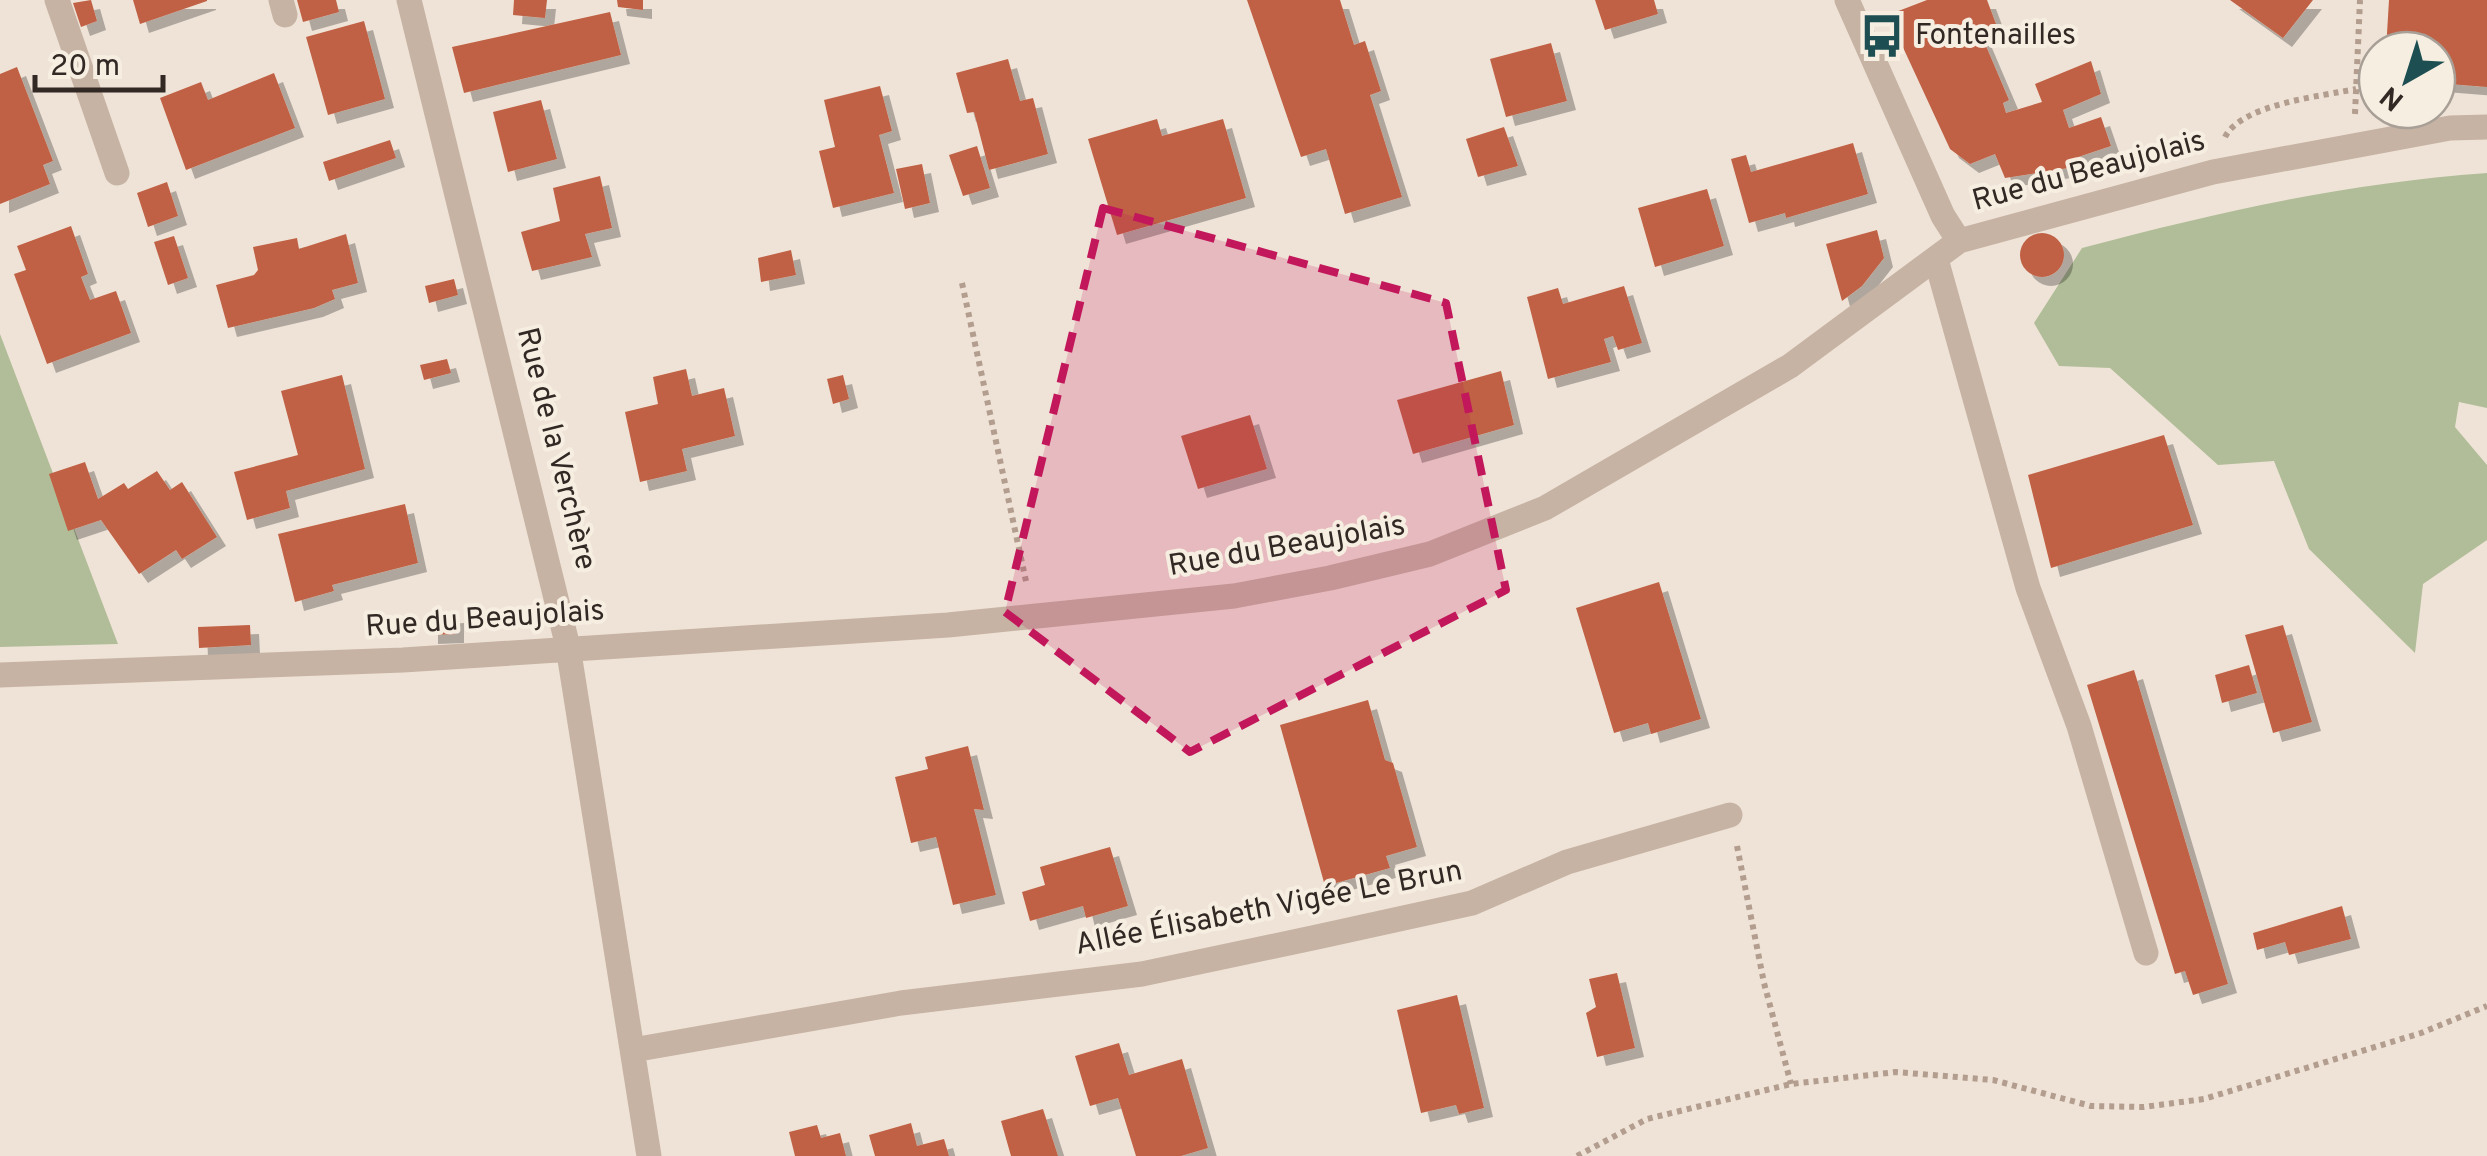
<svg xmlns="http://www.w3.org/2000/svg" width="2487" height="1156" viewBox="0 0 2487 1156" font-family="Overpass,sans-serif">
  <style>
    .green { fill: #b1bd98 }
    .building { fill: #c06144; filter: url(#shadow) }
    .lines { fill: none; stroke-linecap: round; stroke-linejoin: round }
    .path { stroke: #b29d8e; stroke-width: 6; stroke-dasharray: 5 5; stroke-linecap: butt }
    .minor { stroke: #c6b3a4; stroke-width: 25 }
    .marked { fill: #c2185b; fill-opacity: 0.2; stroke: #c2185b; stroke-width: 8; stroke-dasharray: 20 12; stroke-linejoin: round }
    .labels { text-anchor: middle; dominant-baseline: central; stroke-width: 8; stroke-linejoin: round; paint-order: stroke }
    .poi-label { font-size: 30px; fill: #322925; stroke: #f7eee2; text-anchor: start }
    .street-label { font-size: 30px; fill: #322925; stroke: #f7eee2 }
  </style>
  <defs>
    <filter id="shadow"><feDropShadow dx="9" dy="9" stdDeviation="0" flood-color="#0004"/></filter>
  </defs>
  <rect width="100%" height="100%" fill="#efe3d7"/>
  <path class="green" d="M2487,173V408L2459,402L2455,427L2487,465V540L2423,584L2415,653L2309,549L2274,461L2218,465L2110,368L2059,366L2034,323L2082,248C2218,212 2346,183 2487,173Z
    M0,334L118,644L0,647Z"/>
  <path class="building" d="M91,0L97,21L81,27L73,3Z
    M133,0H207V1L140,24Z
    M297,0H336L339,12L303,22Z
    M514,0H547L545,18L513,15Z
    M617,0H643V10L618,7Z
    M1247,0H1340L1354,45L1365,41L1381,91L1370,95L1402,197L1345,214L1326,149L1301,157Z
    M1595,0H1654L1658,14L1605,30Z
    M1927,0H1987L1996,24L1980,32L2009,100L2003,103L2006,113L2042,102L2035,84L2091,61L2101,94L2063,110L2069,128L2101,117L2111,146L2078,157L2081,166L2005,178L1995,154L1970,164L1950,149L1888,15Z
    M2230,0H2313L2283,38Z
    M2389,0H2487V87L2437,83V50H2386Z
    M610,12L621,55L464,93L452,47Z
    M364,21L385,99L328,115L306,37Z
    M1551,43L1567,101L1506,117L1490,59Z
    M1008,59L1020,101L1033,98L1048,154L989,170L974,112L967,113L956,73Z
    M17,67L53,161L43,165L50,184L0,204V74Z
    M274,73L295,128L186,170L160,98L201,82L208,100Z
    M880,86L892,131L879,135L894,193L833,208L819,151L835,147L824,100Z
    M541,100L557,159L508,172L493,112Z
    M1157,119L1162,136L1223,119L1246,198L1117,235L1088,139Z
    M1504,127L1518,166L1478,177L1466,139Z
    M390,140L396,158L329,181L323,162Z
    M1853,143L1868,194L1786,218L1785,213L1749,223L1731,159L1746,155L1751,172Z
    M977,146L990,188L963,196L949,155Z
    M922,164L930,203L905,209L896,169Z
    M600,176L612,228L585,234L592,257L532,271L521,232L560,221L553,188Z
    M167,182L178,216L148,227L137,193Z
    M1707,189L1724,246L1655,267L1638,208Z
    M71,226L88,274L81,277L90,300L116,291L131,333L47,364L14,274L26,270L17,246Z
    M1877,230L1884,258L1862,286L1842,301L1826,244Z
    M2020 255a22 22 0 1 1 44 0a22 22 0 1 1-44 0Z
    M346,234L358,283L332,290L335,299L314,308L228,328L216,285L254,275L258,270L253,247L297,238L299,249Z
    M174,236L188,278L168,285L154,242Z
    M791,250L796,275L761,282L758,258Z
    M454,279L458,295L429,303L425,286Z
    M1624,286L1642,343L1618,350L1613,336L1604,339L1611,362L1548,379L1527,297L1558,288L1563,304Z
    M447,359L451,373L424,380L420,365Z
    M686,369L692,396L724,388L735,436L682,449L687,471L640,482L625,412L658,404L653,377Z
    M1501,371L1514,425L1413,454L1397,400Z
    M342,375L365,469L286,491L290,508L247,520L234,472L298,455L281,391Z
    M843,375L849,399L833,404L827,379Z
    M1250,415L1267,469L1198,489L1181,436Z
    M2164,435L2193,525L2051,568L2028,475Z
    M85,462L98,499L124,483L128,489L157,471L170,490L182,482L217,537L182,559L176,550L139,574L101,520L68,531L49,474Z
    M405,504L418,563L332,585L334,591L295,602L278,534Z
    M1659,582L1701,719L1651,734L1648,723L1614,733L1576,608Z
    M455,614V634L429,635V616Z
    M250,625L251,645L199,648L198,627Z
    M2283,625L2312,722L2273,733L2245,635Z
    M2249,665L2257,693L2222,703L2215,675Z
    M2134,670L2228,984L2193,995L2185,971L2175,974L2087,685Z
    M1368,700L1385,760L1393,763L1417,847L1386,856L1390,868L1325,886L1280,725Z
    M968,746L984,810L974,809L996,895L953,905L936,837L911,843L895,777L928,769L925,757Z
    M1110,847L1128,906L1086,918L1083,906L1030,921L1022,892L1045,885L1040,867Z
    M2342,906L2351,939L2289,955L2285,942L2257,950L2253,933Z
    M1617,973L1635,1048L1597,1057L1586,1013L1596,1007L1589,979Z
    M1457,995L1484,1108L1459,1114L1456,1105L1421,1113L1397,1010Z
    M1119,1043L1129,1075L1182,1059L1208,1148L1181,1156H1136L1118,1098L1090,1106L1075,1056Z
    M1043,1109L1058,1156H1011L1001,1121Z
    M911,1123L917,1146L944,1139L949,1156H875L869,1135Z
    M817,1125L821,1138L840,1133L846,1156H795L789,1132Z"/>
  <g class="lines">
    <path class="path" d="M2355,114L2360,0
      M2225,137C2242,104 2322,96 2356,89
      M962,283L1027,586
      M1737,846L1764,983L1791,1084
      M1577,1156L1647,1119L1791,1084L1896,1072L1993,1080L2091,1106L2144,1107L2204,1099L2421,1033L2487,1006"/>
    <path class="minor" d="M57,0L117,173
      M281,0L285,15
      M409,0L568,647L649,1156
      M1847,0L1943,216L1959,241
      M1936,259L2028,588L2079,726L2146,953
      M0,675L403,660L948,625L1234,596L1330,578L1430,554L1545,508L1790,366L1959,241L2213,172L2450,128L2487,127
      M633,1050L901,1003L1142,974L1317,937L1472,903L1567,862L1730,815"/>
  </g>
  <path class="marked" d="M1103,208L1446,303L1506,590L1190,752L1005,612Z"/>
  <defs>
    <g id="bus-bare" transform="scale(3.45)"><path d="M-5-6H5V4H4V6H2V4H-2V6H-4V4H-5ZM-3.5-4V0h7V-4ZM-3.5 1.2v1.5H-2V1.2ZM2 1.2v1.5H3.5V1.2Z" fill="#1d4e51" stroke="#f7eee2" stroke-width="2.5" paint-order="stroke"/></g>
  </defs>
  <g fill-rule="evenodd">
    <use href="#bus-bare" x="1882" y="36"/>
  </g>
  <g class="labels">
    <g class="poi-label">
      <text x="1915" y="36">Fontenailles</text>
    </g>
    <g class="street-label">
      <text transform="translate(2089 172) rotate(-15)">Rue du Beaujolais</text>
      <text transform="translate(555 449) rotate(76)">Rue de la Verchère</text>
      <text transform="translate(1287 547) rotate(-10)">Rue du Beaujolais</text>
      <text transform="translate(485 620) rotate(-4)">Rue du Beaujolais</text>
      <text transform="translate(1269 909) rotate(-11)">Allée Élisabeth Vigée Le Brun</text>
    </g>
  </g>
  <g transform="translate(2407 80) rotate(219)"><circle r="48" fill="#f7eee2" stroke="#a89f96" stroke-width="2.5"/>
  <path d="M0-8L18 38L0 25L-18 38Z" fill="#1d4e51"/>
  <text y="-15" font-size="28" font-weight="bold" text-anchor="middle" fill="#322925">N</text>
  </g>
  <path d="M35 75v15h128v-15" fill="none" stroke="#322925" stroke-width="5"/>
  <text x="50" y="75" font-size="30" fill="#322925" stroke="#f7eee2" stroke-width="8" paint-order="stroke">20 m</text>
</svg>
